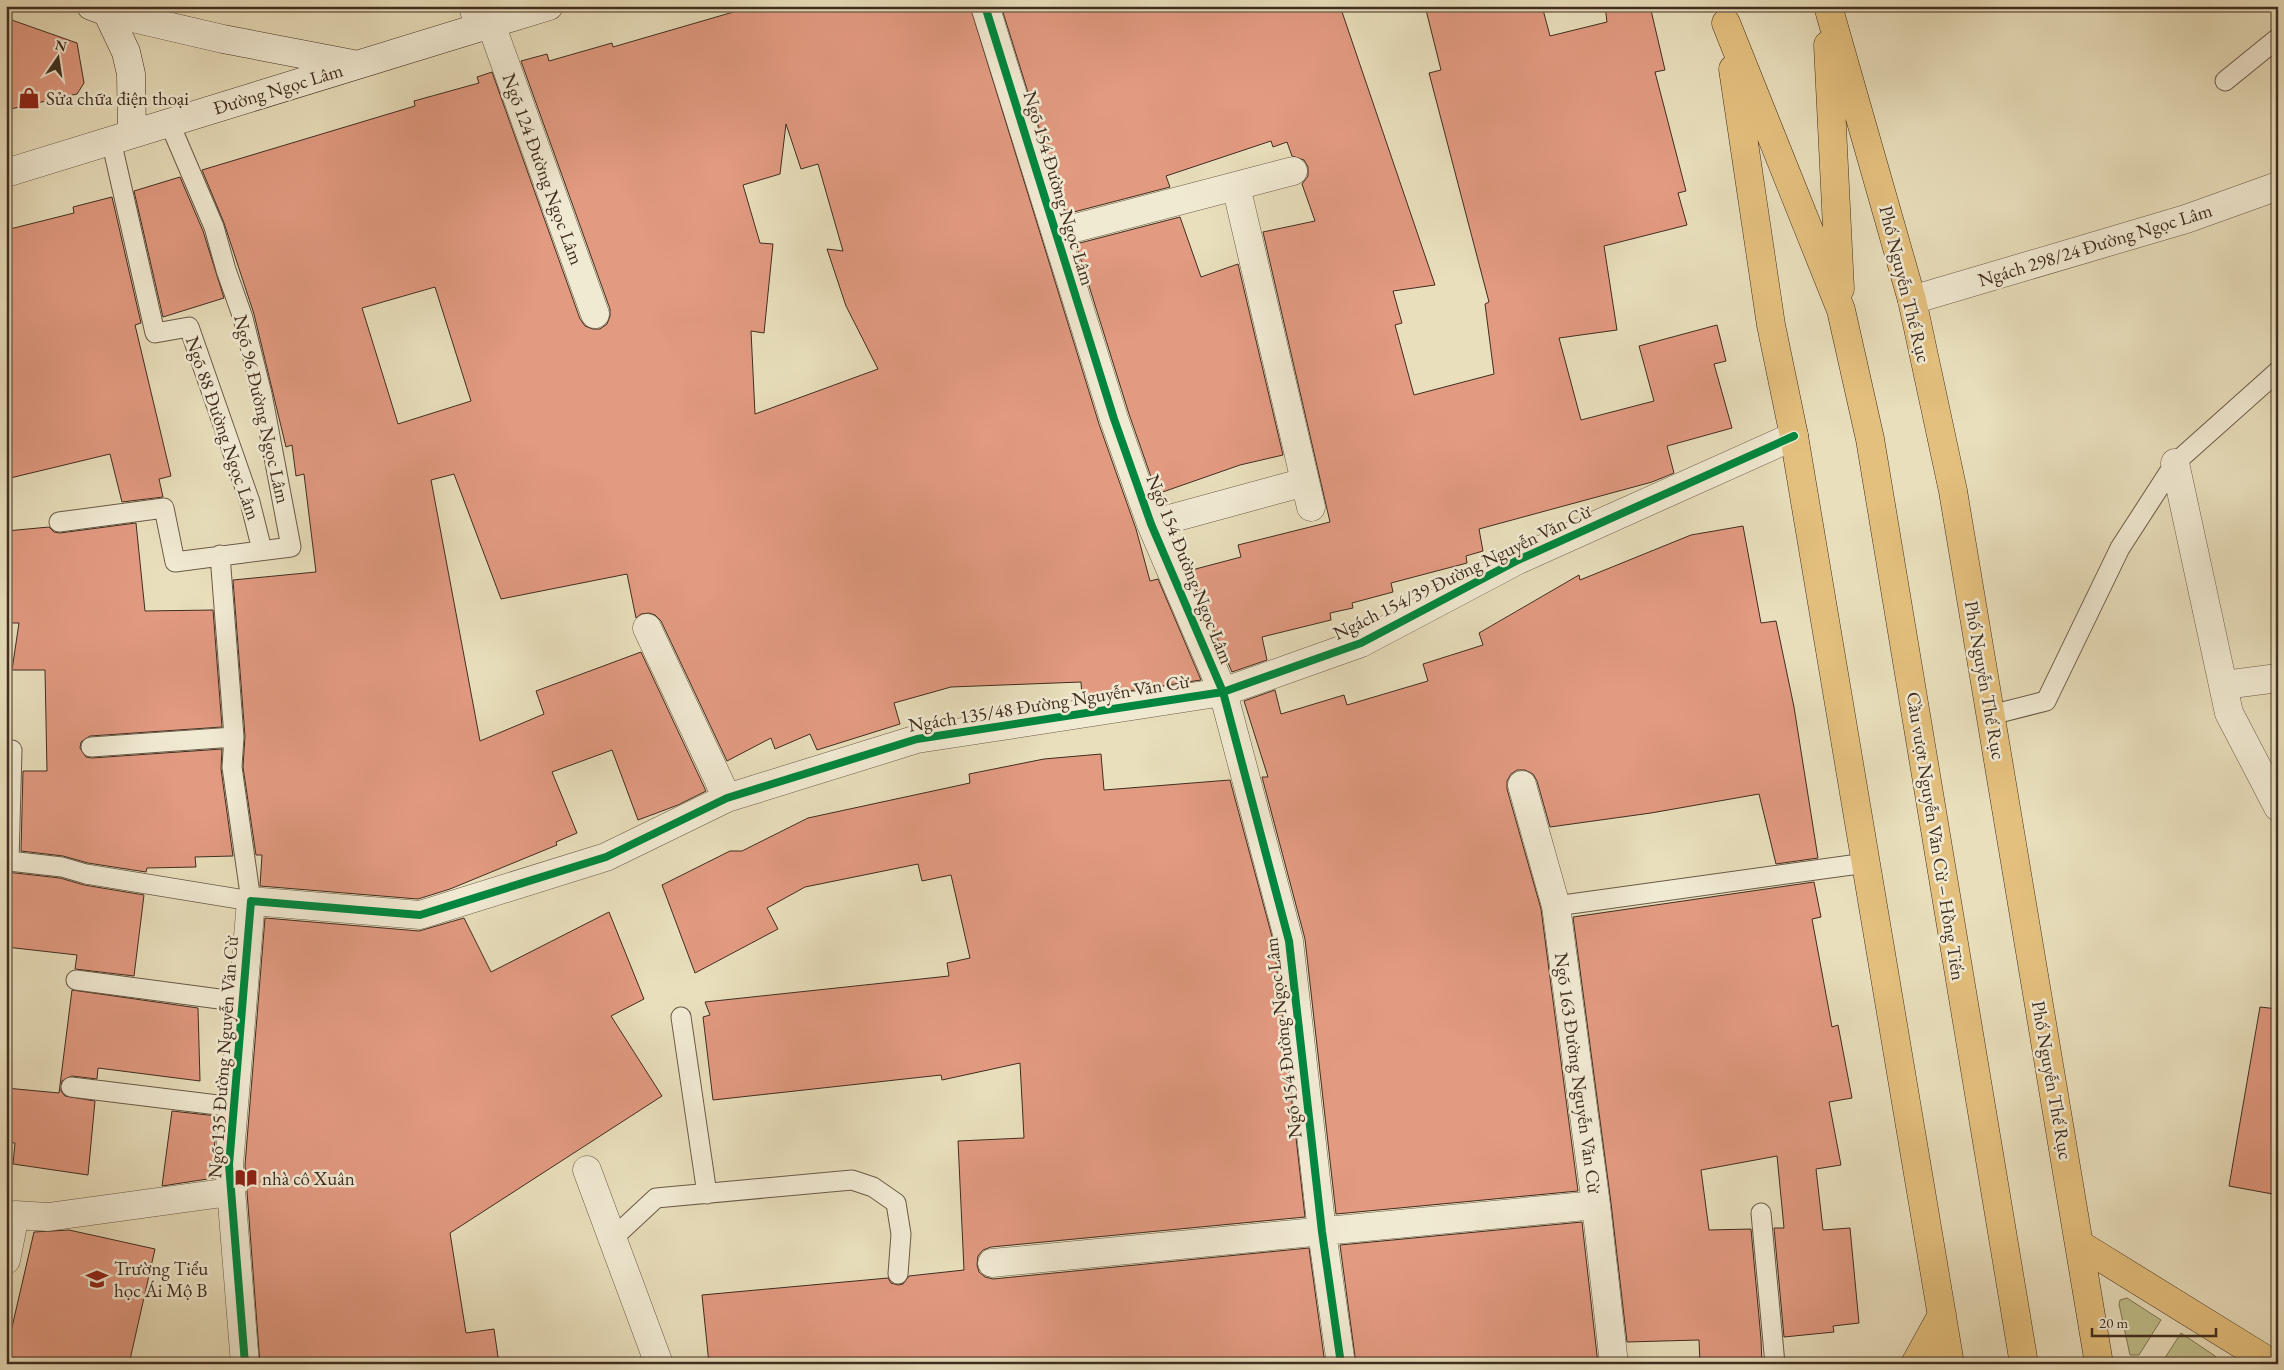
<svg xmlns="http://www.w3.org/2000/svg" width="2284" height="1370" viewBox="0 0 2284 1370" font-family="'EB Garamond',serif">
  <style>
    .green { fill: #bfbf8b; stroke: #807656 }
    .building { fill: #e29a81; stroke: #402d20; fill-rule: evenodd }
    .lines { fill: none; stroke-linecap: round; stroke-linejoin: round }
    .service-casing { stroke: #6a5a47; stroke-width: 21 }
    .minor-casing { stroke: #6a5a47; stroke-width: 29 }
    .secondary-casing { stroke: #402d20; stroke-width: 29 }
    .primary-casing { stroke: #402d20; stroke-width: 29 }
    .service { stroke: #f1ead3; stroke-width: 19 }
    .minor { stroke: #f1ead3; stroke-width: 28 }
    .secondary { stroke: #f1ead3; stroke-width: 28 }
    .primary { stroke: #e4c07e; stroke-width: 28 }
    .cycleway-casing { stroke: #f1ead3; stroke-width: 11 }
    .cycleway { stroke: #00873e; stroke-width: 8 }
    .labels { text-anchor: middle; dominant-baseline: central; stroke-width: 5; stroke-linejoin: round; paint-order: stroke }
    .street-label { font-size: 19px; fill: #402d20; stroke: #f1ead3 }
    .poi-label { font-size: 19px; fill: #402d20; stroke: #f1ead3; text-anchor: start }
  </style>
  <rect width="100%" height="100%" fill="#e9dfbc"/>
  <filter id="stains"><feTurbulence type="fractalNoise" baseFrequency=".004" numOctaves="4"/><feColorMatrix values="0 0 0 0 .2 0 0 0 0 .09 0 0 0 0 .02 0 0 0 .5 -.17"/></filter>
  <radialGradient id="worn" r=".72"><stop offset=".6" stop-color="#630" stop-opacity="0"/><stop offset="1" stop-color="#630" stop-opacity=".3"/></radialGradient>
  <path class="green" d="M2127,1298L2161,1320L2139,1355H2130L2119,1304L2120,1300Z
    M2181,1333L2215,1356L2216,1360L2208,1364H2161Z"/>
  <path class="building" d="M754,6H970L1099,424L1136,529L1150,581L1158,579L1201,680L1082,698L1081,682L951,687L894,703L900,724L817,750L810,734L775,749L771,738L727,761L661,621L655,615L649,613L641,614L636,618L627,574L501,599L454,474L431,480L480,741L544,714L536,691L641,652L706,791L678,805L638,820L612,750L552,772L577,833L556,842L557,845L450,889L418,899L260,886L262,855H256L243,767L245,736L233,580L316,572L304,474L296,476L292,445L286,447L254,314L224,223L202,170L415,106L414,101L479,83L477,77L492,72L580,319L585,326L593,329H600L607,324L610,316V309L521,61L547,54L549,61L612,43L613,47ZM786,124L801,169L818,164L843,251L827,249L846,306L878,369L755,414L751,331L764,333L773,244L760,243L743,185L780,174ZM435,287L471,401L398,424L362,308Z
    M1001,6H1340L1435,285L1393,291L1402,323L1395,325L1414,395L1494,374L1485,304L1489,302L1429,73L1441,70L1425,6H1542L1550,36L1607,22L1605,6H1650L1665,70L1655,72L1686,191L1678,193L1687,225L1604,246L1617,330L1559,338L1581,420L1654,401L1639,346L1717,325L1726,361L1714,364L1732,428L1667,446L1674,473L1652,482L1479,529L1483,551L1466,556L1467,563L1391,583L1393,592L1352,603L1353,608L1330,613L1331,620L1262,637L1267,660L1232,672L1188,571L1241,557L1238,545L1330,522L1263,232L1315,221L1302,184L1308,176V167L1304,160L1292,156L1287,142L1273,147L1271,141L1166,176L1170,187L1066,214Z
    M6,18L77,43L84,83L77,94L6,110Z
    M180,177L203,231L224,298L163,317L134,191Z
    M112,197L141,323L135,325L171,476L159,479L163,497L122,502L110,454L6,479V230L74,213L73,207Z
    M1180,217L1201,277L1238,264L1283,455L1240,465L1157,494L1129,414L1076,244Z
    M136,523L145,611L213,610L222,727L90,736L81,742L80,748L86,757L92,758L222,749L221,769L233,856L195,857L196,867L147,868L146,872L88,863L63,856L21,851L23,771H47L45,670H12L19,623H6V531L49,527L54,532L60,533Z
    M1743,526L1761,623L1776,621L1794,707L1818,858L1776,864L1759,794L1651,813L1550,827L1537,781L1533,774L1525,770H1517L1511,774L1507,781V789L1541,909L1578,1191L1336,1214L1305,939L1262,777H1268L1244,701L1275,690L1281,714L1344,695L1347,705L1428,681L1423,664L1483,645L1479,633L1579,575L1580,580L1691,535Z
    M1101,754L1104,790L1230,780L1274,944L1305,1217L991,1247L983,1250L978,1256L977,1265L979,1272L985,1277L993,1279L1309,1248L1325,1364H709L702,1295L888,1278L891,1283L898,1285L903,1284L909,1276L964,1270L958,1141L1024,1138L1020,1063L942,1080L941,1075L713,1100L703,1017L710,1015L705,1002L949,976L947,963L970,958L951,875L922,881L918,864L805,887L767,908L778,929L695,973L662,885L730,851H742L808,818L970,783L969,774L1044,759Z
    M6,872L60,878L84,885L144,895L134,976L75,969L77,955L6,947Z
    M1814,882L1821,917L1812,919L1832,1027L1838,1025L1852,1098L1829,1102L1841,1165L1816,1169L1823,1230L1850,1228L1859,1323L1833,1326L1834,1332L1784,1337L1774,1228H1784L1777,1156L1701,1170L1709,1230L1751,1229L1761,1339L1762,1364H1700L1699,1340L1627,1342L1611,1203L1573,917Z
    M609,912L644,999L611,1016L662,1096L450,1233L466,1333L494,1329L499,1364H260L245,1165L265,918L419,931L464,918L491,972Z
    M72,990L198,1008L200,1081L98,1068L97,1079L72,1076L62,1081L61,1091L65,1096L95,1101L88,1175L13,1164L15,1143L6,1142V1088L59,1093Z
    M2260,1007L2278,1009V1195L2229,1186Z
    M172,1111L217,1116L213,1164L214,1178L162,1186Z
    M1582,1222L1598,1364H1356L1340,1245Z
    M69,1230L155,1249L129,1364H6V1353L34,1232Z"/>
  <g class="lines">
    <g class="service-casing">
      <path id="service" d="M2225,81L2278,38
        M111,140L155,333L189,327L250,502L262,550
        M59,522L164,508L175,562L291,547L262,394L243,318L226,270L214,227L169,122
        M1991,715L2046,701L2120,548L2175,463L2278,371
        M91,747L234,737
        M6,751L12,750L9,861L62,867L86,874L251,901L232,767L234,737L220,555
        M1556,906L1866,863
        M76,980L242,1002
        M681,1017L707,1194
        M71,1087L234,1107
        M1761,1213L1775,1364
        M612,1239L656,1198L852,1180L873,1187L896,1203L901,1234L898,1274"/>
    </g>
    <g class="minor-casing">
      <path id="minor" d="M473,6L479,27
        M985,6L1114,419L1151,524L1223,692L1289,941L1322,1232L1341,1364
        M491,24L595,314
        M1236,186L1311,507
        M1056,233L1293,171
        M1912,300L2186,219L2278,186
        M2175,463L2229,713L2278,807
        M1151,524L1305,482
        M647,628L727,798
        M2224,685L2278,678
        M1522,785L1556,906L1596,1205L1614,1364
        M587,1170L659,1364
        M6,1260L15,1215L48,1217L230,1192
        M992,1263L1596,1205
        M245,1364L229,1165L251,901L420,915L606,857L727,798L917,739L1223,692L1361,643L1518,560L1794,436"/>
    </g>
    <g class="secondary-casing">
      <path id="secondary" d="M91,6L107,12L223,39L353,64
        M107,12L126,52L131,74L132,134
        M6,173L549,6"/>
    </g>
    <g class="primary-casing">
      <path id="primary" d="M1828,6L1912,300L1953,491L2099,1364
        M1726,23L1841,310L1870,439L2024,1364
        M1828,45L1840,289
        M1733,69L1771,325L1794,436L1950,1364
        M2079,1244L2273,1364
        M1915,1364L1942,1315"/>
    </g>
    <use href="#service" class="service"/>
    <use href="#minor" class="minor"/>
    <use href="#secondary" class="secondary"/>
    <use href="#primary" class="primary"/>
    <g class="cycleway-casing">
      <path id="cycleway" d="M985,6L1114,419L1151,524L1223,692L1289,941L1322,1232L1341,1364
        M245,1364L229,1165L251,901L420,915L606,857L727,798L917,739L1223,692L1361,643L1518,560L1794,436"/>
    </g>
    <use href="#cycleway" class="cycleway"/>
  </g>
  <defs>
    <g id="shop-bare" transform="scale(1.725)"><path d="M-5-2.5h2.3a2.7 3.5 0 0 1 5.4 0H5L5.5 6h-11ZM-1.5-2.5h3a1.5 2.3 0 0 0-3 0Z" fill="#8f2418" stroke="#f1ead3" stroke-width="2.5" paint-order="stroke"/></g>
    <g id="library-bare" transform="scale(1.725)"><path d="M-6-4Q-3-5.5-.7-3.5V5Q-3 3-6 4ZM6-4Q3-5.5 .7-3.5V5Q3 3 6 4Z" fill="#8f2418" stroke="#f1ead3" stroke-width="2.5" paint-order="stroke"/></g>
    <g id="school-bare" transform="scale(1.725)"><path d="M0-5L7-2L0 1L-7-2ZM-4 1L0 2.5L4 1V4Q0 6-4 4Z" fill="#8f2418" stroke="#f1ead3" stroke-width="2.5" paint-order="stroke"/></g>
  </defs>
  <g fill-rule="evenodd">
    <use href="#shop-bare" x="29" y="98"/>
    <use href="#library-bare" x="246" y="1178"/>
    <use href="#school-bare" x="97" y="1279"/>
  </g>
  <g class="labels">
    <g class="street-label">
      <text transform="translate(278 89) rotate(-17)">Đường Ngọc Lâm</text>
      <text transform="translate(543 169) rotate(70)">Ngõ 124 Đường Ngọc Lâm</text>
      <text transform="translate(1059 188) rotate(73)">Ngõ 154 Đường Ngọc Lâm</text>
      <text transform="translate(2095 245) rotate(-17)">Ngách 298/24 Đường Ngọc Lâm</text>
      <text transform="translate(1905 284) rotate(76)">Phố Nguyễn Thế Rục</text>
      <text transform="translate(262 409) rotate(77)">Ngõ 96 Đường Ngọc Lâm</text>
      <text transform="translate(223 428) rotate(71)">Ngõ 88 Đường Ngọc Lâm</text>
      <text transform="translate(1190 569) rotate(68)">Ngõ 154 Đường Ngọc Lâm</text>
      <text transform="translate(1462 572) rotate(-26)">Ngách 154/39 Đường Nguyễn Văn Cừ</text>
      <text transform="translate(1985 680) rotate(80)">Phố Nguyễn Thế Rục</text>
      <text transform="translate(1049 703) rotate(-9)">Ngách 135/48 Đường Nguyễn Văn Cừ</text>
      <text transform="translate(1936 836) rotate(81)">Cầu vượt Nguyễn Văn Cừ – Hồng Tiến</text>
      <text transform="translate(1283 1038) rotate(-97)">Ngõ 154 Đường Ngọc Lâm</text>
      <text transform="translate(223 1057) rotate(-86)">Ngõ 135 Đường Nguyễn Văn Cừ</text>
      <text transform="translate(1578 1073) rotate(82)">Ngõ 163 Đường Nguyễn Văn Cừ</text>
      <text transform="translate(2052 1080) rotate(80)">Phố Nguyễn Thế Rục</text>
    </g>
    <g class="poi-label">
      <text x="46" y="98">Sửa chữa điện thoại</text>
      <text x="262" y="1178">nhà cô Xuân</text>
      <text x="114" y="1268">Trường Tiểu<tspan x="114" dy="22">học Ái Mộ B</tspan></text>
    </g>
  </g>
  <rect width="2284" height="1370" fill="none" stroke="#e9dfbc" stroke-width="25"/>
  <rect x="8" y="8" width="2269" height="1355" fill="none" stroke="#402d20" stroke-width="2.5"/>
  <rect x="12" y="12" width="2259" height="1345" fill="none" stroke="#402d20"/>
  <g transform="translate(58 58) rotate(13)" stroke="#f1ead3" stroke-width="4" paint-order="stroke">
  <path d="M0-4L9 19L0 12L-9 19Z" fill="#402d20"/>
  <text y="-8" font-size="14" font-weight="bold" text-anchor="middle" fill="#402d20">N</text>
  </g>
  <path d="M2092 1328v8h124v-8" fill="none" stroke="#402d20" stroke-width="2.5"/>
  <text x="2099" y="1328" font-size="15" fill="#402d20" stroke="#f1ead3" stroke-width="4" paint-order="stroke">20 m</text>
  <rect width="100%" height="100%" filter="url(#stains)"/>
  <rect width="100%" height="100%" fill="url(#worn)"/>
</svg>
